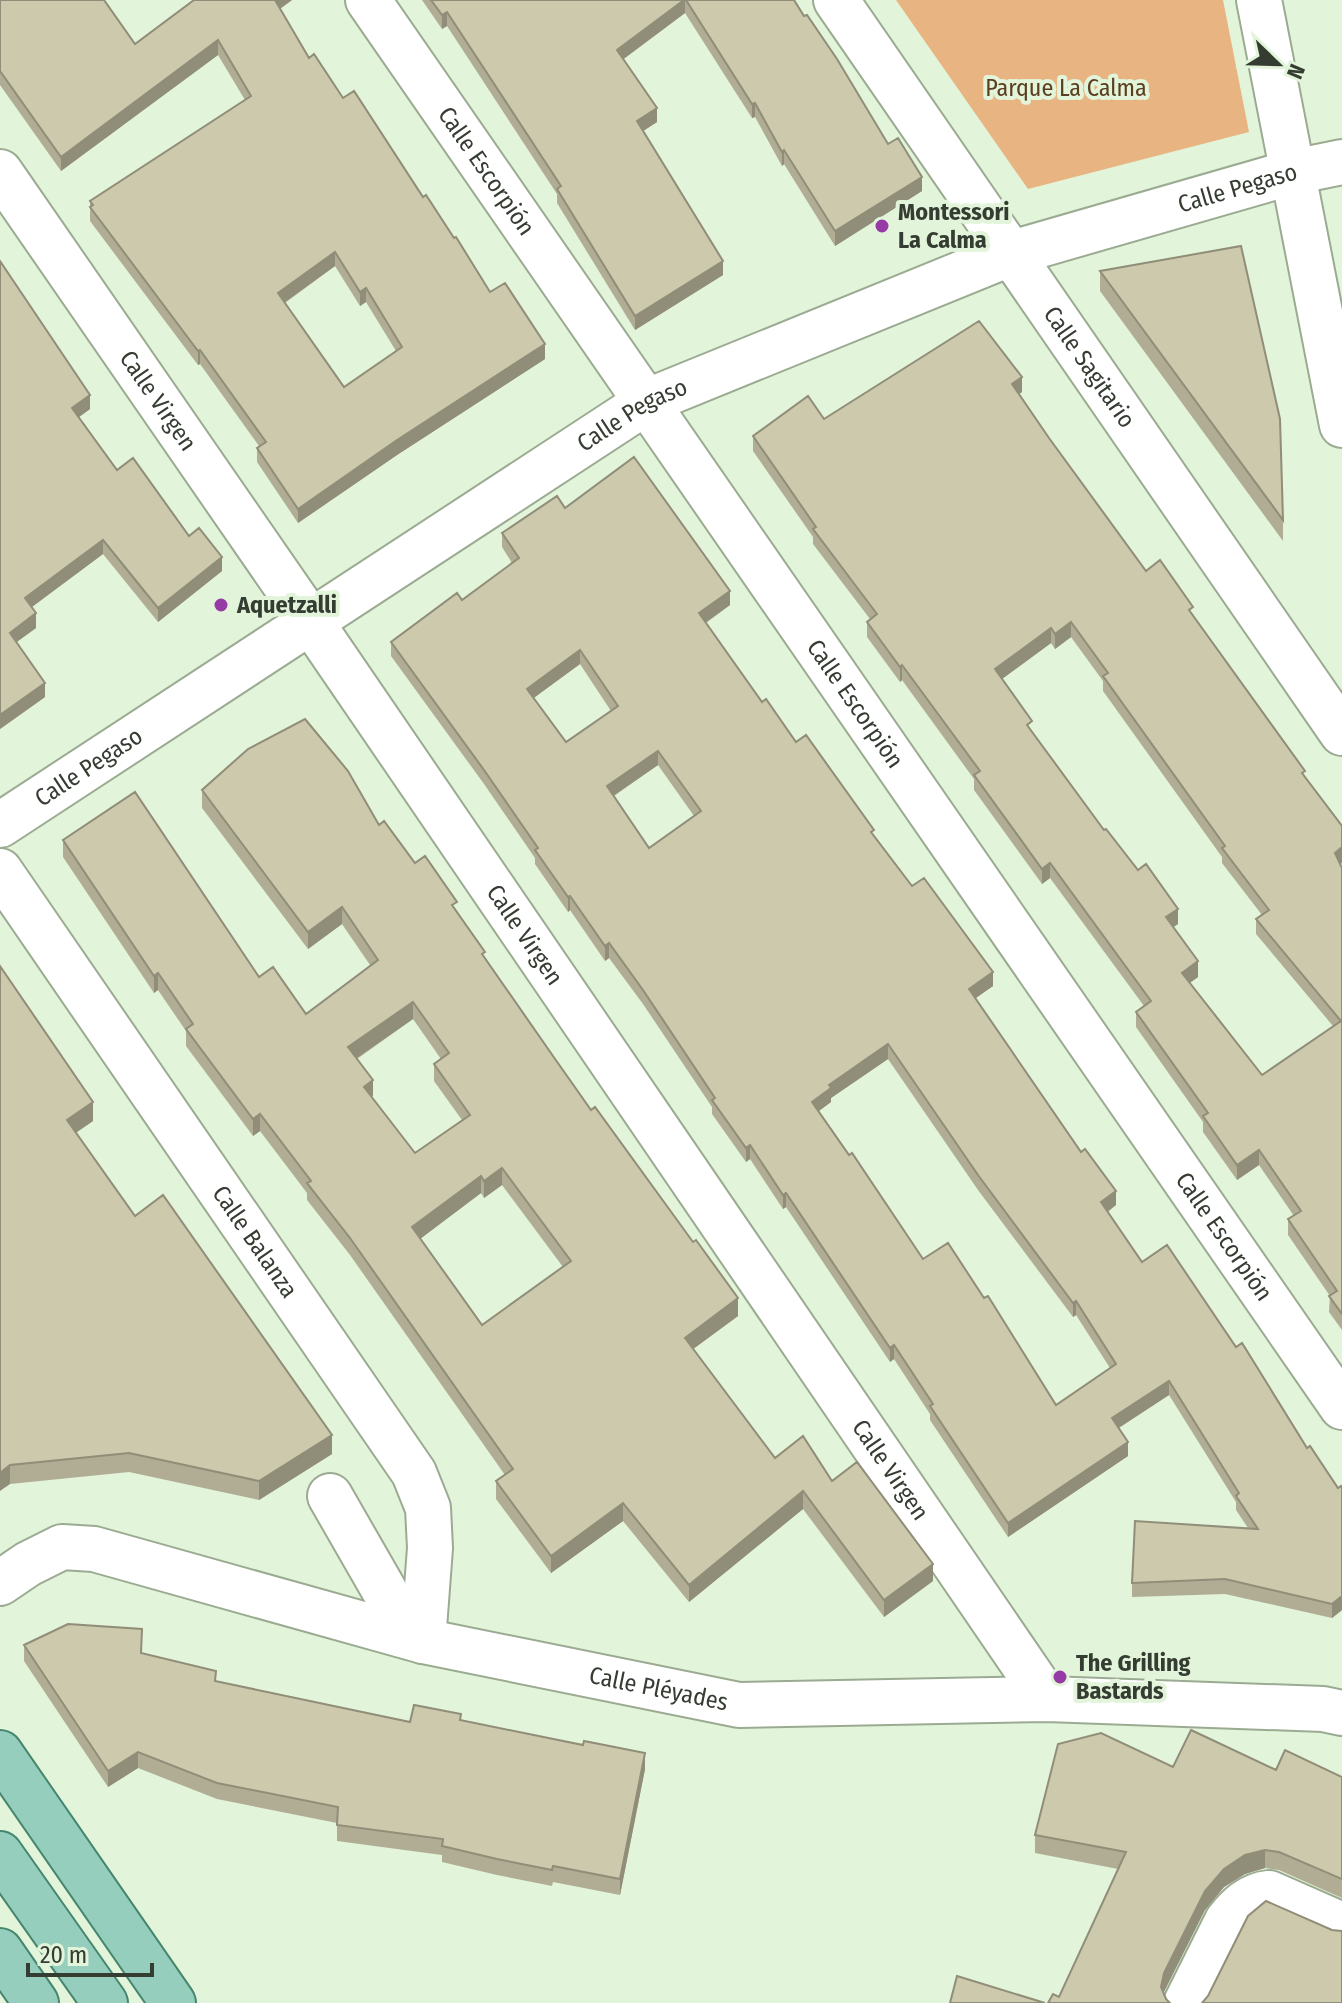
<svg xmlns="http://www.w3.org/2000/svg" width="1342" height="2003" viewBox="0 0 1342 2003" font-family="'Fira Sans Condensed',sans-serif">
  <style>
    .green { fill: #e8b582 }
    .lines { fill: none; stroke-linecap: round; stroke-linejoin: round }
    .minor-casing { stroke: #9bab92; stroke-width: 48 }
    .major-casing { stroke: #46856e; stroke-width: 48 }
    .minor { stroke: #fff; stroke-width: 44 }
    .major { stroke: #95cebc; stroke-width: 44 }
    .wall { fill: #b0ad94; fill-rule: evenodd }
    .shaded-wall { fill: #908d78 }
    .building { fill: #cdc9ac; stroke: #908d78; stroke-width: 2; fill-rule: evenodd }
    .poi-dot { fill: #963ba5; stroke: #e2f4d9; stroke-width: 3 }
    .labels { text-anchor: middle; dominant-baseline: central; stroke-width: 8; stroke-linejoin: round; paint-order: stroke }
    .park-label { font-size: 24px; fill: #5b3e1f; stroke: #e2f4d9 }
    .street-label { font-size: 24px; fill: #353c32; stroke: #e2f4d9 }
    .poi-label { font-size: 24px; font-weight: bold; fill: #353c32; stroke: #e2f4d9; text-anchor: start }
  </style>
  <rect width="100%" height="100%" fill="#e2f4d9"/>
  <path class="green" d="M896,0H1223L1249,132L1028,189Z"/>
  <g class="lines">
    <g class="minor-casing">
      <g id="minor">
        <path id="s1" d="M368,0L1342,1407"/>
        <path id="s2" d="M836,0L1342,733"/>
        <path d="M1259,0L1342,425"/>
        <path id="s3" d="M0,172L311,622L1047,1699"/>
        <path id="s4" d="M0,825L648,401L1012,253L1293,172L1342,162"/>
        <path id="s5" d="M0,871L414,1473L428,1508L430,1548L423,1641"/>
        <path d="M330,1496L411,1637"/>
        <path id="s6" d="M0,1583L28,1564L62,1547L94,1549L423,1641L739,1705L1047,1699L1323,1709L1342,1713"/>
        <path d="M1186,2003L1227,1921C1238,1907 1250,1895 1269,1893L1342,1925"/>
      </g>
    </g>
    <g class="major-casing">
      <path id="major" d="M0,1753L173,2003
        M0,1854L105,2003
        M0,1951L36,2003"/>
    </g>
    <use href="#minor" class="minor"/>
    <use href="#major" class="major"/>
  </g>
  <path class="wall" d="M0,0L135,44L292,0L280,9L309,58L343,98L423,197L490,292L545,359L397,455L298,523L257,462V448L259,446L200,364L198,365L90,221V201L245,100L218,55L61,171L0,85ZM335,266L360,306L366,302L396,351L344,387L285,303Z
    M422,0H794L888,144L922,191L835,246L784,164L782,166L755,117L752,118L685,13L623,59L657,122L643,131L723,275L635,330L557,203V194L447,26L442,29Z
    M0,261L90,409L79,417L117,470L189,536L222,571L158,622L103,554L32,607L36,628L16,642L45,697L0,729Z
    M1100,271L1283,520V541L1100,291Z
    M1022,392L1019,394L1049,438L1146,571L1193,616L1305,777L1342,868V1330L1329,1312L1330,1296L1288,1235V1219L1294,1216L1259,1165L1237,1180L1203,1132V1122L1136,1027V1012L1144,1006L1050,878L1042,884L974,790V779L902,680L900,682L867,637V622L870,619L813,544V537L753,451V436L824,419ZM1071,637L1103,681V691L1222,857V863L1262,915L1256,919V934L1333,1026L1262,1075L1190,983L1198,977L1173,927L1178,924L1104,830L1032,732L1002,679L1051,643L1055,649Z
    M565,508L730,605L706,623L762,702L874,835L912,886L993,986L975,998L1116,1205L1108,1212L1142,1262L1236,1347L1307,1448L1338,1488H1342V1610L1332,1618L1225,1594L1132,1597V1583L1248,1528L1236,1510V1502L1169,1395L1119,1428L1128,1456L1008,1537L930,1420V1414L894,1359L890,1362L786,1207L783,1209L750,1159L746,1162L712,1114V1107L643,1004L609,958L605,961L570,910L568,912L535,864V858L484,784L391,656V642L462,600L512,563L502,547V533ZM580,664L611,711L566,742L533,698ZM658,765L694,816L649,848L614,796ZM888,1059L978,1190L1073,1317L1076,1315L1110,1368L1056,1405L984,1298L923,1259L819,1111L831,1102V1098Z
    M202,790L379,825L415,863L457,911L485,958L553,1056L738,1316L693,1349L775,1458L832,1481L933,1581L884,1617L803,1509L689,1602L623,1521L551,1573L496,1499V1481L505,1475L350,1255L307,1200V1193L260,1131L253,1136L186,1046V1031L158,990L154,993L63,857V840L259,977L306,1014L370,965L342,924L308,949L202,808ZM413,1019L441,1059L434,1064V1081L462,1120L415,1153L372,1098L357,1059ZM502,1185L563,1267L482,1325L420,1239L481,1193L484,1198Z
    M0,966L93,1121L76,1132L135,1216L332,1454L259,1500L129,1472L10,1484Z
    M24,1645L142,1653L216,1682L410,1722L461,1721L645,1769L620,1895L553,1882L552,1886L497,1875L442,1862V1855L337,1841V1823L217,1799L138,1768L108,1787L24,1661Z
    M1173,1767L1276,1770L1342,1777V1898L1279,1870L1265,1868L1245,1874L1224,1887L1205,1910L1118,1869L1035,1853V1835Z"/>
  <path class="shaded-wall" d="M274,0H292L274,13Z
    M685,0V13L617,64V50Z
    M447,12V26L442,29V15Z
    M218,40V55L61,171V157Z
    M755,103V117L752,118V104Z
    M657,108V122L637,135V121Z
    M784,150V164L782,166V152Z
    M922,177V191L835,246V231Z
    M335,252V266L278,307V293Z
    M723,261V275L635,330V316Z
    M366,288V302L360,306V292Z
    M545,344V359L397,455L298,523V509L397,440Z
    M200,350V364L198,365V351Z
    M1022,377V392L1012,399V384Z
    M90,395V409L72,422V408Z
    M103,540V554L25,612V598Z
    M222,557V571L158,622V608Z
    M730,591V605L699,627V613Z
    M36,613V628L10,647V633Z
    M1071,622V637L1055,649V634Z
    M1051,628V643L995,684V669Z
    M580,650V664L527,703V689Z
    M902,665V680L900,682V667Z
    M45,683V697L0,729V715Z
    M658,751V765L607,800V786Z
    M1342,847V863L1335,868V853Z
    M1050,863V878L1042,884V869Z
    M570,896V910L568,912V897Z
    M342,907V924L308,949V932Z
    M1178,909V924L1166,932V917Z
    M609,943V958L605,961V946Z
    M1198,961V977L1182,988V973Z
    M993,972V986L969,1003V989Z
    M158,973V990L154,993V976Z
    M413,1002V1019L348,1064V1047Z
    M888,1044V1059L831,1098V1102L812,1116V1102L829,1085Z
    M373,1080V1097L364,1087Z
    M93,1102V1121L67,1139V1120Z
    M260,1114V1131L253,1136V1119Z
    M750,1145V1159L746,1162V1148Z
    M1259,1150V1165L1237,1180V1165Z
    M502,1168V1185L484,1198V1181Z
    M481,1176V1193L412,1245V1227Z
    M1116,1191V1205L1101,1216V1202Z
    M786,1193V1207L783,1209V1195Z
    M738,1298V1316L685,1355V1338Z
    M1076,1301V1315L1073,1317V1303Z
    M894,1345V1359L890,1362V1348Z
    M1169,1381V1395L1112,1432V1418Z
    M332,1435V1454L259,1500V1481Z
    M1128,1442V1456L1008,1537V1523Z
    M10,1465V1484L0,1491V1473Z
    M803,1491V1509L689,1602V1585Z
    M623,1503V1521L551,1573V1556Z
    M933,1564V1581L884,1617V1600Z
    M1342,1596V1610L1332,1618V1604Z
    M138,1752V1768L108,1787V1771Z
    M645,1753V1769L620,1895V1879Z
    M1265,1850V1868L1245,1874L1224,1887L1205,1910L1164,1992L1161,1987L1164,1973L1205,1891L1224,1869L1245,1855Z"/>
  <path class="building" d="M0,0H104L135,44L194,0H275L309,58L314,54L343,98L354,91L423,197L426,195L454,238L456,237L490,292L505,283L545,344L397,440L298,509L257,448L266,442L200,350L198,351L90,207L93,205L90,201L251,96L218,40L61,157L0,71ZM335,252L360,292L366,288L402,347L344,387L278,293Z
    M431,0H684L617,50L657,108L637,121L723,261L635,316L557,189L561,186L447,12L442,15Z
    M686,0H794L804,16L807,15L837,59L888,144L898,138L922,177L835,231L784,150L782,152L755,103L752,104Z
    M1241,246L1280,419L1283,520L1100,271Z
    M0,261L90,395L72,408L117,470L133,458L189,536L199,528L222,557L158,608L103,540L25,598L36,613L10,633L45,683L0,715Z
    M979,321L1022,377L1012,384L1049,438L1146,571L1160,560L1193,607L1189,610L1305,771L1302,773L1342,826V847L1335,853L1342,868V1314L1329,1296L1337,1291L1288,1219L1301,1211L1259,1150L1237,1165L1203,1116L1208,1113L1136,1012L1151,1001L1050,863L1042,869L974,775L980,771L902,665L900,667L867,622L877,614L813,529L816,527L753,436L808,396L824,419ZM1071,622L1108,673L1103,676L1225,846L1222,848L1269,910L1256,919L1341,1021L1262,1075L1182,973L1198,961L1166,917L1178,909L1146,864L1138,870L1106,829L1104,830L1027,725L1032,721L995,669L1051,628L1055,634Z
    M634,457L730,591L699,613L762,702L766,699L796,742L806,735L874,830L871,832L912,886L924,878L993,972L969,989L1081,1152L1085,1149L1116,1191L1101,1202L1142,1262L1167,1245L1236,1347L1242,1343L1307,1448L1310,1446L1338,1488L1341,1486L1342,1488V1596L1332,1604L1225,1579L1132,1583L1135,1521L1258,1529L1236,1496L1239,1493L1169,1381L1112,1418L1128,1442L1008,1523L930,1406L933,1404L894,1345L890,1348L786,1193L783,1195L750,1145L746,1148L712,1100L715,1098L643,990L609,943L605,946L570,896L568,897L535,850L538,848L484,770L391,642L457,593L462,600L519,558L502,533L557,496L565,508ZM580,650L618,706L566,742L527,689ZM658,751L701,811L649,848L607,786ZM888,1044L978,1175L1073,1303L1076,1301L1116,1364L1056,1405L988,1296L984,1298L948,1243L923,1259L852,1153L849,1155L812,1102L831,1088L829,1085Z
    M305,719L348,771L379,825L384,821L415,863L425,856L457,902L452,905L485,952L482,954L553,1056L591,1110L595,1107L693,1242L696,1240L738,1298L685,1338L775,1458L803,1436L832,1481L857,1462L933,1564L884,1600L803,1491L689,1585L623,1503L551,1556L496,1481L513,1469L350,1238L307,1183L311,1181L260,1114L253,1119L186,1029L193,1024L158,973L154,976L63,840L135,792L259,977L273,967L306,1014L378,960L342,907L308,932L202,790L248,749ZM413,1002L449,1053L434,1064L470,1115L415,1153L364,1087L373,1080L348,1047ZM502,1168L571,1261L482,1325L412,1227L481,1176L484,1181Z
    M0,966L93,1102L67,1120L135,1216L163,1195L332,1435L259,1481L129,1453L10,1465L0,1473Z
    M68,1624L142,1629L141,1653L216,1671L215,1681L410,1722L414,1705L461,1714L460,1720L583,1745L584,1741L645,1753L620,1879L553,1866L552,1870L497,1859L442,1846L443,1839L337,1825L338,1807L217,1783L138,1752L108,1771L24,1645Z
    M1191,1730L1276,1770L1285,1750L1342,1777V1879L1279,1852L1265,1850L1245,1855L1224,1869L1205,1891L1164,1973L1161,1987L1166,1999L1170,2003H1048L1053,1994L1059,1997L1126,1852L1035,1835L1058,1744L1101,1733L1173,1767Z
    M1266,1901L1332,1930L1342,1931V2003H1202L1208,1996L1248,1916Z
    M957,1976L1045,2003H950Z"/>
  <g class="poi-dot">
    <circle cx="882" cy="226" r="8"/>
    <circle cx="221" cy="605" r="8"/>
    <circle cx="1060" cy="1677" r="8"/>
  </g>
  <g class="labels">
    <g class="park-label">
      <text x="1066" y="88">Parque La Calma</text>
    </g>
    <g class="street-label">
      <text stroke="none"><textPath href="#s1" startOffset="208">Calle Escorpión</textPath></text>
      <text stroke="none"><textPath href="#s4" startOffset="1402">Calle Pegaso</textPath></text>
      <text stroke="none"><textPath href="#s2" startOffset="446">Calle Sagitario</textPath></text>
      <text stroke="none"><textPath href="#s3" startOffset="278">Calle Virgen</textPath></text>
      <text stroke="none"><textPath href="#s4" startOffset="754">Calle Pegaso</textPath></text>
      <text stroke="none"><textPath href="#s1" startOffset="856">Calle Escorpión</textPath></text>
      <text stroke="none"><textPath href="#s4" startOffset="106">Calle Pegaso</textPath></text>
      <text stroke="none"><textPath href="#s3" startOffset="926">Calle Virgen</textPath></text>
      <text stroke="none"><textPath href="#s1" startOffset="1504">Calle Escorpión</textPath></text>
      <text stroke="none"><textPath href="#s5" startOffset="450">Calle Balanza</textPath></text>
      <text stroke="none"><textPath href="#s3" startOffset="1574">Calle Virgen</textPath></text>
      <text stroke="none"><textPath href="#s6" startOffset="686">Calle Pléyades</textPath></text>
    </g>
    <g class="poi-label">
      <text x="898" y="212">Montessori<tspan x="898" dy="28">La Calma</tspan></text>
      <text x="237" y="605">Aquetzalli</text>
      <text x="1076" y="1663">The Grilling<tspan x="1076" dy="28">Bastards</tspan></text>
    </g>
  </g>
  <g transform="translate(1278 64) rotate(113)" stroke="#e2f4d9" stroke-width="6" paint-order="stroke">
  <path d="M0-6L14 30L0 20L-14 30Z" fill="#353c32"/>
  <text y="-12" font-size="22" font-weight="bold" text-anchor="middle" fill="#353c32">N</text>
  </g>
  <path d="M28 1963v12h124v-12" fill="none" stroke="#353c32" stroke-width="4"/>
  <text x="40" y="1963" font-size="24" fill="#353c32" stroke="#e2f4d9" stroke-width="6" paint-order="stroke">20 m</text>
</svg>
